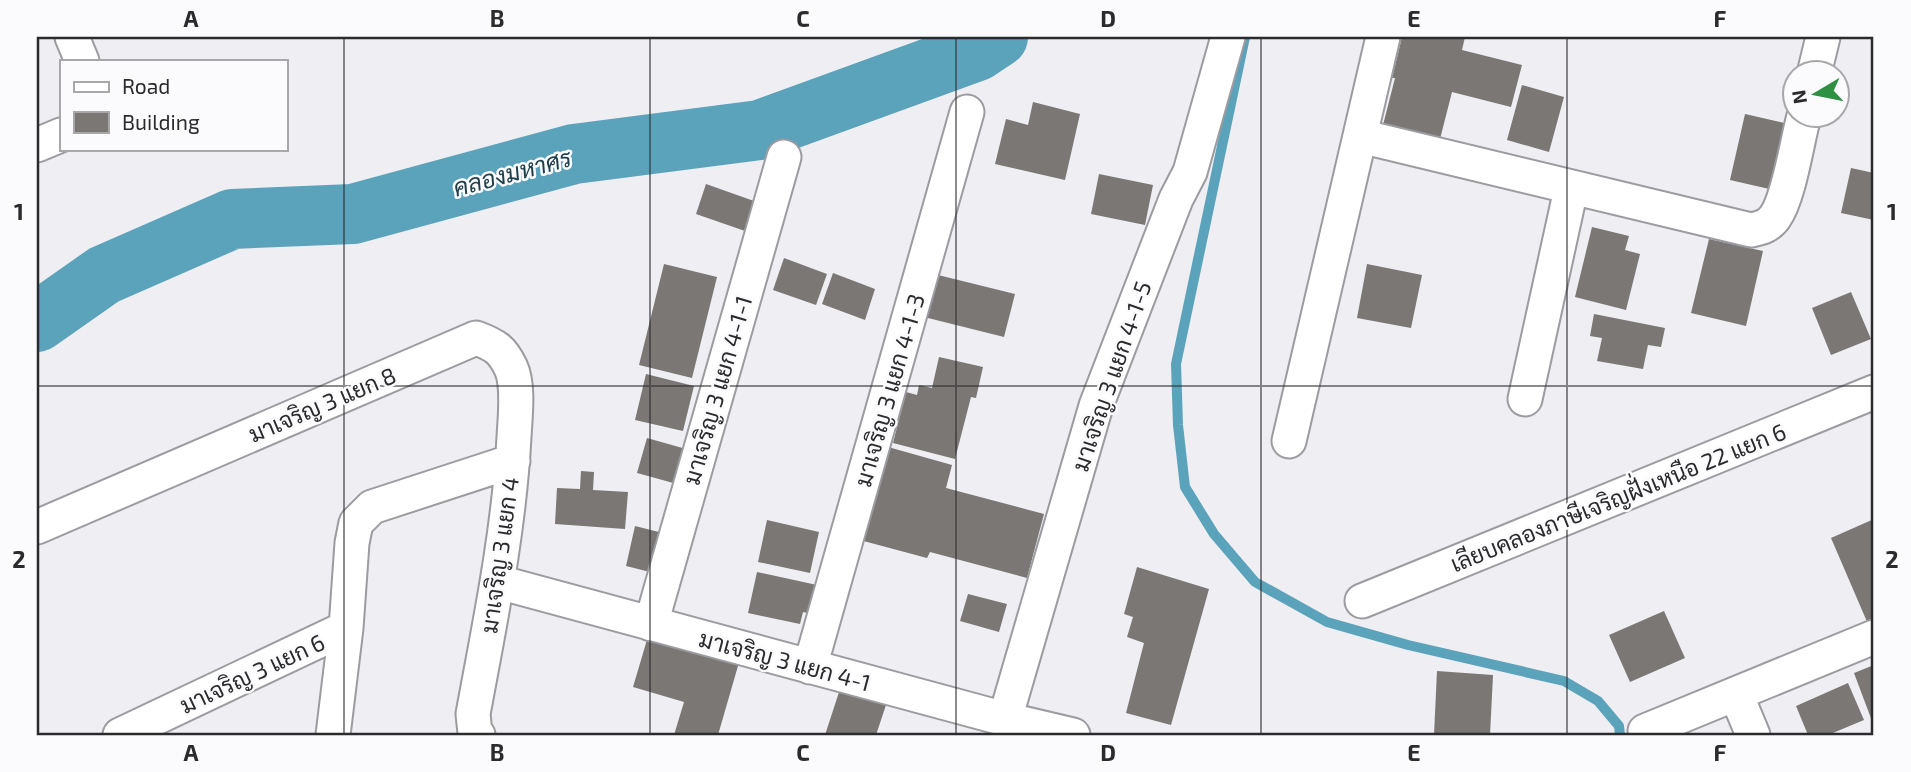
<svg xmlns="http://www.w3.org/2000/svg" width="1911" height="772" viewBox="0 0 1911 772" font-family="'Exo 2',Sarabun,sans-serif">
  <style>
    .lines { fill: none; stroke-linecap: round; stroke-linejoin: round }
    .stream { stroke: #5ba2bb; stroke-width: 10 }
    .river { stroke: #5ba2bb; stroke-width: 60 }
    .building { fill: #7a7774 }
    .minor-casing { stroke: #9b9ba0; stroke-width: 37 }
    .minor { stroke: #fff; stroke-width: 33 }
    .grid { fill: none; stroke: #2b2b2d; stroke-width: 2; stroke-opacity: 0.55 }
    .labels { text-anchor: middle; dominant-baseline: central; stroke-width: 5; stroke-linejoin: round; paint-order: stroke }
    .street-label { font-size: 23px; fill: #2b2b2d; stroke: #fbfbfe }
    .water-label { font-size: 24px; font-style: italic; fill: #1d3f4a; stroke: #fbfbfe }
    .neatline { fill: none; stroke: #2b2b2d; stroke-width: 2.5 }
    .grid-label { font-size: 23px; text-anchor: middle; font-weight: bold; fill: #2b2b2d }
  </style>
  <rect width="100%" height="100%" fill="#eeeef3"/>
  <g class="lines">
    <path class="stream" d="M1245,37L1176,364L1178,425L1185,487L1214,534L1255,582L1327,622L1408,645L1564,681L1598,701L1619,726L1620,735"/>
    <path class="river" d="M37,322L104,275L232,219L353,214L574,154L760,130L977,51L998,37"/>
  </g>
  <path class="building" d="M1402,37H1465L1462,50L1522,65L1511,107L1452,92L1439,143L1382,129L1395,78H1392Z
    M1522,85L1564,97L1549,152L1507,140Z
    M1033,102L1080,114L1065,180L995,164L1006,119L1028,125Z
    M1745,114L1793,125L1778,191L1730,180Z
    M1851,168L1874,173V220L1841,213Z
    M1099,174L1153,185L1145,225L1091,214Z
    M706,184L754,201L745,231L696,214Z
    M1592,227L1629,236L1625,250L1640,254L1626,310L1575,297Z
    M1709,239L1763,251L1746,326L1691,313Z
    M784,258L827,274L816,305L773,290Z
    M664,264L717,277L692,378L639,365Z
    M1367,264L1422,275L1411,328L1357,318Z
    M833,273L875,289L865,320L822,304Z
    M930,273L1015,294L1004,337L920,316Z
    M1851,292L1871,339L1831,355L1812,308Z
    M1594,314L1665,328L1661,347L1648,345L1643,369L1597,361L1602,338L1590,336Z
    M939,357L983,367L976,398L971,397L955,459L893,443L906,392L917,395L919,385L932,388Z
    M646,374L694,386L683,431L635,420Z
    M647,438L686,449L677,484L637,473Z
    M881,445L952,465L946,488L1044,514L1027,578L930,552L927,558L856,539Z
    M581,471L594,472L593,490L628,492L625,529L555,524L557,488L580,489Z
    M1874,519V621L1868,624L1831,538Z
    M767,520L819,532L810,573L758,562Z
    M635,526L659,532L650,572L626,566Z
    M1137,567L1209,589L1171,725L1126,713L1144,643L1127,637L1133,617L1124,614Z
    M757,572L817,585L811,614L803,612L800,624L748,613Z
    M968,594L1007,604L999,632L960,621Z
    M1664,611L1685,658L1630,682L1609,635Z
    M649,633L740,659L718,735H674L684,702L633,687Z
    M1874,665V720L1872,721L1854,673Z
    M1437,671L1493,675L1490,735H1434Z
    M842,683L888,699L876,735H825Z
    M1848,683L1864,720L1828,735H1808L1796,706Z"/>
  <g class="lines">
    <g class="minor-casing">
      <path id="minor" d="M72,37L82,61
        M1814,74L1823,37
        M1360,136L1751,230C1761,228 1769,226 1775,217C1789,198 1797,141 1804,116
        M37,145L61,135
        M1525,399L1571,189
        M1289,441L1383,37
        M37,527L476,338C495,345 502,349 511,368C519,385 515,418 514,437C509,531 490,622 473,714L475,733L478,735
        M498,582L1005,719L1073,735
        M1362,601L1874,392
        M651,624L784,157
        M810,667L967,112
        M1736,694L1753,735
        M1005,719L1096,406L1176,199L1190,172L1228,37
        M1645,731L1874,637
        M120,735L346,628
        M333,735L346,628L352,543L356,523L372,507L513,461"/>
    </g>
    <use href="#minor" class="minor"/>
  </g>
  <path class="grid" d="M344,37V735M650,37V735M956,37V735M1261,37V735M1567,37V735M37,386H1874"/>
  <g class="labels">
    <g class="street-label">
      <text transform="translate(1111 376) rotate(-71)">มาเจริญ 3 แยก 4-1-5</text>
      <text transform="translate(717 390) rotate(-74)">มาเจริญ 3 แยก 4-1-1</text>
      <text transform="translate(889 390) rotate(-74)">มาเจริญ 3 แยก 4-1-3</text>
      <text transform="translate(322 404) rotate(-23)">มาเจริญ 3 แยก 8</text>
      <text transform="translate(1618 497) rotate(-22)">เลียบคลองภาษีเจริญฝั่งเหนือ 22 แยก 6</text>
      <text transform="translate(499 555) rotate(-82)">มาเจริญ 3 แยก 4</text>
      <text transform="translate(785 660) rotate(15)">มาเจริญ 3 แยก 4-1</text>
      <text transform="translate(252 673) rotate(-25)">มาเจริญ 3 แยก 6</text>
    </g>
    <g class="water-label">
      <text transform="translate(512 172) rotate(-15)">คลองมหาศร</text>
    </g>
  </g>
  <rect width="1911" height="772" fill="none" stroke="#fbfbfe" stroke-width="77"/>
  <rect x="60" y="60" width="228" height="91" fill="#fbfbfe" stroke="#a8a8aa" stroke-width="2"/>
  <rect x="74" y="82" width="35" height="10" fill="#ffffff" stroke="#a8a8aa" stroke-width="2"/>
  <text x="122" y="94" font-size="21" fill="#2b2b2d">Road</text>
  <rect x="74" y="112" width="35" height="21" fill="#7a7774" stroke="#a8a8aa" stroke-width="2"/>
  <text x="122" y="130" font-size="21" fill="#2b2b2d">Building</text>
  <g transform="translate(1816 94) rotate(260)"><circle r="33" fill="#fbfbfe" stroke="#a8a8aa" stroke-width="2"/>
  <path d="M0-5L12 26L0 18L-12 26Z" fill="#2f8f42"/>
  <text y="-10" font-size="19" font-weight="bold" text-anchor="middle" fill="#2b2b2d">N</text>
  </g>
  <rect x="38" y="38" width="1834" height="696" class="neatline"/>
  <g class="grid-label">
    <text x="191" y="27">A</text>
    <text x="497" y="27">B</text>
    <text x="803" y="27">C</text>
    <text x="1108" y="27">D</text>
    <text x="1414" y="27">E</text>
    <text x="1720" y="27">F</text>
    <text x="19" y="220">1</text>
    <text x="1892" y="220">1</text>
    <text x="19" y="568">2</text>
    <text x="1892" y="568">2</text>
    <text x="191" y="761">A</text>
    <text x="497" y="761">B</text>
    <text x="803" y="761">C</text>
    <text x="1108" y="761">D</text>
    <text x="1414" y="761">E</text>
    <text x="1720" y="761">F</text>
  </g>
</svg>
